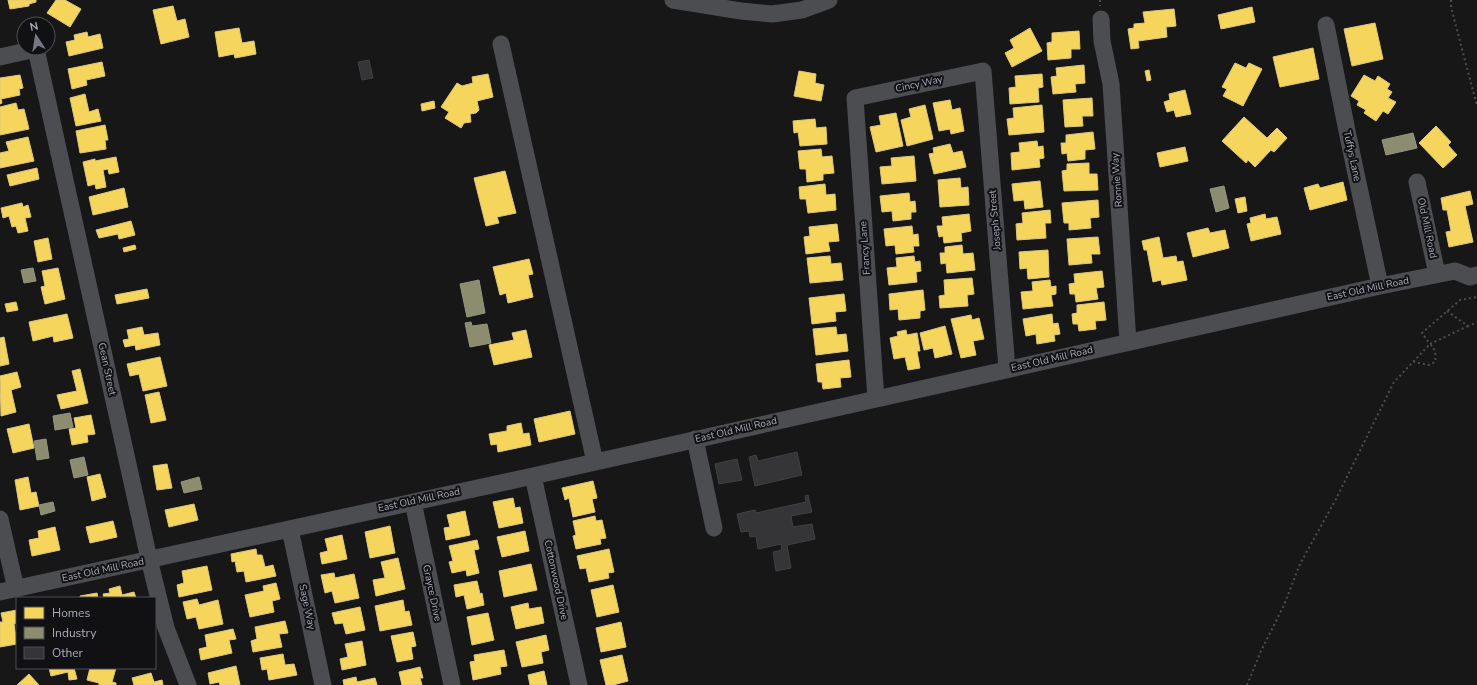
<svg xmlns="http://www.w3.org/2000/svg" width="1477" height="685" viewBox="0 0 1477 685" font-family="'Nunito Sans',sans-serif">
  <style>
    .homes { fill: #f6d55c; stroke: #dec978 }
    .industry { fill: #8c8c6e; stroke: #949685 }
    .building { fill: #353537; stroke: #404144 }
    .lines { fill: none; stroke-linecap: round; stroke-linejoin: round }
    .path { stroke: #4d4e52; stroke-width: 2; stroke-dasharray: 2 3; stroke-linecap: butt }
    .minor { stroke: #4b4d51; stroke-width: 17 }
    .labels { text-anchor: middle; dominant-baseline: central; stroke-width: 4; stroke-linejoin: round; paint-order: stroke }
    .street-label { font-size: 10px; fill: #a7adba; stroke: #111114 }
  </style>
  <rect width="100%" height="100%" fill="#171718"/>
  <path class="homes" d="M8,0H36V2L29,4V6L10,9Z
    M56,0H65L81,9L70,27L47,13Z
    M173,6L177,21L185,19L189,37L161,44L153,10Z
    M1252,7L1255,22L1221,29L1218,15Z
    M1174,9L1176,26L1166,27L1167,37L1138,41L1139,48L1131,49L1128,29L1134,28V24L1145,23L1143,12Z
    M1375,23L1383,59L1352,66L1344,29Z
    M239,28L242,43L254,41L256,54L235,58L234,54L219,57L215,32Z
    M1030,28L1042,51L1012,67L1005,53L1014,48L1010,40Z
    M1079,31L1080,49H1071V58L1048,60L1047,43L1052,42V33Z
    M87,32L88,37L100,34L103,48L69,56L66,42L75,40L74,35Z
    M1313,48L1319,79L1280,87L1273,57Z
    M102,62L105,76L86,80L87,85L72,89L68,69Z
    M1235,63L1246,68L1249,63L1262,69L1243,106L1223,96L1227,89L1222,87Z
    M1084,65L1085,83L1075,84L1076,92L1053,94L1051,77L1057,76L1056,68Z
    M1149,70L1151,80L1147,81L1145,71Z
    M799,71L816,74L815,83L824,85L821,101L794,96Z
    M488,74L493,97L477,101L479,110L476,113L470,114L471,122L464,123L461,128L445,118L449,112L441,107L457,83L462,86L473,83L472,77Z
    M1042,74L1043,87L1038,88L1039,102L1010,104L1009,88L1016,87L1015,76Z
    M20,75L23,88L19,89L20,95L1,99L2,103L0,104V78Z
    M1364,75L1375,81L1378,76L1390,84L1387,89L1392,92L1388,98L1396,102L1388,114L1383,111L1376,121L1364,113L1366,110L1357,105L1359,101L1351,96Z
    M1185,90L1191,114L1176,117L1174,110L1167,112L1164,102L1170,100L1169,94Z
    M85,94L89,112L98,109L101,121L76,126L70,98Z
    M1092,98L1093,116H1082L1083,126L1065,127L1063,100Z
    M950,100L952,110L960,108L964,131L951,134L950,129L939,131L933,103Z
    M434,101L435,108L422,111L421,104Z
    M16,103L18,110L24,109L29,129L0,135V107Z
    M925,105L933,139L907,146L901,120L911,117L909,109Z
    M1042,105L1044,132L1009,135L1007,119L1014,118L1013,108Z
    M896,113L903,146L876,152L870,127L881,125L879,116Z
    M1244,117L1267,138L1277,128L1287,138L1274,152L1271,150L1255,167L1248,160L1246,163L1222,141Z
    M815,119L816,128L826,127L827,144L800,146L798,132L794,133L793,121Z
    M105,125L108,140H105L106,149L80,153L76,131Z
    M1436,126L1451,142L1448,145L1457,155L1443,168L1419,143Z
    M1093,132L1095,149L1085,150V159L1068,161L1067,153L1062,154L1061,143H1066V135Z
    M28,137L34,161L0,168V153L9,151L6,142Z
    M1037,141L1038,147L1043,146L1044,158L1039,159L1040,167L1012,170L1011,153L1020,152L1019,143Z
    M950,144L953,153L962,151L966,167L934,174L929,154L934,153L933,148Z
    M1185,147L1188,161L1160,167L1157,153Z
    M821,149L822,157L832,156L834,173L823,174V180L807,182L806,169H800L798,151Z
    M914,156L916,181L882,184L880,167L892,166L891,158Z
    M116,157L119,172L109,174L108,169L103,170L106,187L96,189L95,184L88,186L83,162L95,159V161Z
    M1089,163V174H1097L1098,190L1064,191L1062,171L1067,170V164Z
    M37,168L39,179L10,186L7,175Z
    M505,171L516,213L497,217L499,223L486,226L474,178Z
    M960,178L961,188L968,187L969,205L940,207L938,180Z
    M1040,181L1043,207L1025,209L1024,200L1014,201L1012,184Z
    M1343,182L1347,200L1310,210L1304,188L1318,184L1320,188Z
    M825,184L826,195L835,194L836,210L808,213L806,199H800L799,187Z
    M124,188L128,207L93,215L89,197Z
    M1470,191L1473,204L1465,206L1473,242L1449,247L1446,232L1451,231L1447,210H1443L1441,198Z
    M909,193L910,202L915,201L916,212H911V219L893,221L892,211L882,212L880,196Z
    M1245,197L1247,211L1238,213L1235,199Z
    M1098,200L1099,217L1090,218L1091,228L1069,230V223H1064L1062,203Z
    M22,203L23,207L28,205L31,217L25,218L28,231L18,233L16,226L12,227L9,216L3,218L1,208Z
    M1050,210L1051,223H1045L1046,238L1017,240L1016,224L1023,223L1022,213Z
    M969,214L971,231L961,233L962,241L944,243L943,236L939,237L937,226H943L942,217Z
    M1265,214L1266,219L1277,217L1281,234L1251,241L1247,224L1251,223L1250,218Z
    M131,221L135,235L119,239L118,234L99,238L96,230Z
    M837,224L839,241L828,242L830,251L806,254L804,237L810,236L809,227Z
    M912,226L913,235L918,234L919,246H913L914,252L896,254L895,245L886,246L884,229Z
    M1208,228L1210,233L1225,230L1229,248L1193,257L1187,233Z
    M1098,237L1100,254H1091L1092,263L1069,265L1067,239Z
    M1159,237L1163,258L1176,256L1177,262L1183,261L1187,280L1162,285L1161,280L1153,282L1147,250H1144L1142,241Z
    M48,238L52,259L38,262L34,241Z
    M135,245L136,249L124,252L123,248Z
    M962,245L963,254L973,253L975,270L947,273L946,263L941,264L940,253H945V247Z
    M1048,250L1049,277L1028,279L1027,268L1020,269L1019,252Z
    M830,256L831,264L841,263L843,280L810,283L807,258Z
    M914,256L915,262L920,261L921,271L916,272L917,282L889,285L887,268L897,267L896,258Z
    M529,259L533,274L528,275L533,297L508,303L506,293L500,295L493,267Z
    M58,268L65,299L45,304L41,287L45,286L42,271Z
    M1102,271L1104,287L1096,288L1098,299L1076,302L1075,294H1070L1069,284L1075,283L1074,274Z
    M972,278L974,294L967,295L968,306L940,308L939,296L945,295L944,280Z
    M1050,280L1051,287L1056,286V294L1051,295L1053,306L1023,309L1021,292L1033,291L1032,282Z
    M147,289L149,298L117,304L115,295Z
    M923,290L925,310L920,311V318L899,320L898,309L890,310L889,294Z
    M844,294L846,311L835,312L836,321L812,324L809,298Z
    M16,302L18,310L7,312L5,304Z
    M1104,302L1106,320L1095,321L1096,329L1079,331L1078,324H1073L1072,314L1077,313V305Z
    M67,314L73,338L54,342L53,336L33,341L29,322Z
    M1052,314L1053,324L1058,323L1060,334L1054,335L1055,341L1037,344L1036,334L1026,336L1023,319Z
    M971,315L972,320L979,318L984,339L973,341L976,355L961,358L951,319Z
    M945,326L952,354L935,358L933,348L924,350L920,333Z
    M142,327L144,335L158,333L160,345L136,350L135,345L125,347L123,340L129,339L127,330Z
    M836,327L837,335L846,334L848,351L816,355L813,329Z
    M526,330L532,357L494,365L489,345L514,340L512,333Z
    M906,330L907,335L917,333L920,351H917L920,368L908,370L905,357L894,359L890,338L898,336L897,332Z
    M4,337L9,364L0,366V338Z
    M160,357L167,386L143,391L139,374L130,376L127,364Z
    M849,360L851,377L840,378L841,387L823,389L822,382H818L816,364Z
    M80,369L88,403L61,409L57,395L77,391L72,371Z
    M17,372L21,387L11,390L16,412L1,416L0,376Z
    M159,392L166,420L151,423L145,395Z
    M570,411L575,434L539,442L534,419Z
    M91,415L95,434L87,435L88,442L72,445L69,429L76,428L74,418Z
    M521,423L523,434L529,433L531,445L498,452L497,444L491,445L489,434L507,431V426Z
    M29,424L34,448L13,453L7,429Z
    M167,464L172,488L157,490L153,466Z
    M100,474L106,497L92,501L87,477Z
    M28,477L31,493L36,492L39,506L20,510L15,480Z
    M593,481L597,498L592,499L595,512L573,517L569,498L565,500L562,488Z
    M513,498L515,508L520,507L523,523L499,528L493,502Z
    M194,504L198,520L169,527L165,510Z
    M465,511L470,535L446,540L444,528L450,527L447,515Z
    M595,516L596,521L602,520L606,538L600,539L601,544L576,549L573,536L576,535L573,521Z
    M113,521L117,537L90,543L86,527Z
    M390,526L395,553L370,558L365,532Z
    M55,527L60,550L32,556L29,540L39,538L38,531Z
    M525,531L529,551L502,557L497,537Z
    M342,535L347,559L322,564L320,553L328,551L325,539Z
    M477,540L479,549L474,550L479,573L467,576L466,570L452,573L449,562L453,561L449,546Z
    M256,549L257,555H262L265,567L273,565L276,576L246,582L244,571L237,572L235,561L232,562L231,554Z
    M609,549L614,572L608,573L609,578L589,582L586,568L580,569L577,556Z
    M398,558L405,589L376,596L373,580L385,578L381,562Z
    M531,564L537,590L504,597L499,571Z
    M207,566L212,590L179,597L177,585L184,583L182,571Z
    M334,573L335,578L354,574L359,598L335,603L332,591L325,593L321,575Z
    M477,581L480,594L482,593L484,605L467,609L464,595L456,597L454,585Z
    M276,583L280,599L272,601L274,612L250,617L245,595L264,591L263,586Z
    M613,585L619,612L597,617L591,590Z
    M120,586L122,595L134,592L136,598H104L103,594L110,593L109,589Z
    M97,593L98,598H80V596Z
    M197,599L199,605L218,600L223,624L199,629L196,617L187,619L183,602Z
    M403,600L405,612L409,611L412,625L380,631L375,606Z
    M528,603L529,609L541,607L544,623L516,629L511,607Z
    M360,607L365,630L346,634L343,623L335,624L332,613Z
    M17,610V623L14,624L17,644L0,647V622H3L1,613Z
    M488,613L494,640L472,645L467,617Z
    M285,621L288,633L279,634L282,647L253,652L251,641L257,639L255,627Z
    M621,622L626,647L601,652L596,628Z
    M233,629L236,639L229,640L232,653L201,660L199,649L207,647L205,635Z
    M413,632L416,646L411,647L413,659L397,662L391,636Z
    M546,635L549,650L541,652L543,663L522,667L516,642Z
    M362,641L366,665L342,670L340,659L348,657L345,644Z
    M504,650L507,666L500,667L501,674L473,680L470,662L475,661L474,655Z
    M283,654L285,665L294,664L297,675L269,680L267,669L262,670L260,658Z
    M622,655L628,681L613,685H606L600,660Z
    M236,666L240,685H220L219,682L210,684L208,673Z
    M420,667L423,678H420L422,685H402L399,672Z
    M49,668H74L77,679L69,680L68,672L51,676Z
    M90,668H116L112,682L116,683V685H99V683L87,680Z
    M544,671L547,685H530L528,675Z
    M151,673L154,682L162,680L163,685H134L132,678Z
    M29,674L39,685H17Z
    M356,677L357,682L375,678L377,685H344L343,680Z"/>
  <path class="industry" d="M1413,133L1417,148L1386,155L1382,140Z
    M1224,186L1229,208L1216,212L1210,189Z
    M33,268L36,281L24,283L21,270Z
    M479,280L485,313L467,317L460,284Z
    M471,322L472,326L487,324L491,343L470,347L465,323Z
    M70,413L73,427L55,430L53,416Z
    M46,439L49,458L37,460L34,441Z
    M84,457L88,475L74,478L70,460Z
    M199,477L202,489L184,493L181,482Z
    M53,502L55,511L41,515L39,505Z"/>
  <path class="building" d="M369,60L373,78L362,80L358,62Z
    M797,452L802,475L755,486L749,457L756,455L758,461Z
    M737,459L742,480L719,484L715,464Z
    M808,495L812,512L791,516L793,527L812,524L815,539L787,545L791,568L776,571L773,552L782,550L781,544L758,549L756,536L750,537L749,531L741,532L737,514L755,510L756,513L806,502L805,496Z"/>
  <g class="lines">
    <path class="path" d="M1100,0V6
      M1451,0V7L1477,106
      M1447,311L1468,326L1477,322
      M1468,326L1430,344L1422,333L1460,300L1477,297
      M1247,685L1261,651L1284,605L1300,564L1336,499L1394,382L1430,344C1436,350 1436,355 1435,362L1429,365L1414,362"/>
    <path class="minor" d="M673,0L741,11L772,14L802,10L829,0
      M1101,19L1102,41L1111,84L1128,342
      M1326,25L1348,136L1380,286
      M501,44L595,462
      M0,57L36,49L149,559L166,628L188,685
      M1417,182L1437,274
      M876,399L855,98L983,71L1007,369
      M695,439L714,528
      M533,476L579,685
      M413,502L452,685
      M0,519L16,589
      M290,529L323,685
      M0,592L533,476L1380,286L1455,271L1470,277L1477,275"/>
  </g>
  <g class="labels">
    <g class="street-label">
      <text transform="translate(919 84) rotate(-12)">Cincy Way</text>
      <text transform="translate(1352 156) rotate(78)">Tuffys Lane</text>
      <text transform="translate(1117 180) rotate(-94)">Ronnie Way</text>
      <text transform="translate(995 220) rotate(-95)">Joseph Street</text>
      <text transform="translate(1427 228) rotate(78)">Old Mill Road</text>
      <text transform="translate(865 248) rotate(-94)">Francy Lane</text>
      <text transform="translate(1368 289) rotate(-12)">East Old Mill Road</text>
      <text transform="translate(1052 359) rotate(-13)">East Old Mill Road</text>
      <text transform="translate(107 369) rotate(78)">Gean Street</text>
      <text transform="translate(736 430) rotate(-13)">East Old Mill Road</text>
      <text transform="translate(419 500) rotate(-12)">East Old Mill Road</text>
      <text transform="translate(103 570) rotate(-12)">East Old Mill Road</text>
      <text transform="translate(556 580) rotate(78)">Cottonwood Drive</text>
      <text transform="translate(432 593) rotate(78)">Grayce Drive</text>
      <text transform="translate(307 607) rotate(78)">Sage Way</text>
    </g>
  </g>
  <rect x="16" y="597" width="140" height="72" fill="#111114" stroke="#4d4f56"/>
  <rect x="24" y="607" width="20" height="12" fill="#f6d55c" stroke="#4d4f56"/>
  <text x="52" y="617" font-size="12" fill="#a7adba">Homes</text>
  <rect x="24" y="627" width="20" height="12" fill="#8c8c6e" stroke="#4d4f56"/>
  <text x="52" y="637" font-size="12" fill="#a7adba">Industry</text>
  <rect x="24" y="647" width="20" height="12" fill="#353537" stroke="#4d4f56"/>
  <text x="52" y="657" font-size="12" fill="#a7adba">Other</text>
  <g transform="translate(36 36) rotate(348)"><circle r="19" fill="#111114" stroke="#4d4f56"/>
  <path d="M0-3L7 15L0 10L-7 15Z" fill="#757881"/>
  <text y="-6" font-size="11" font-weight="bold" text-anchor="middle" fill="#a7adba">N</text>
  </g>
</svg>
